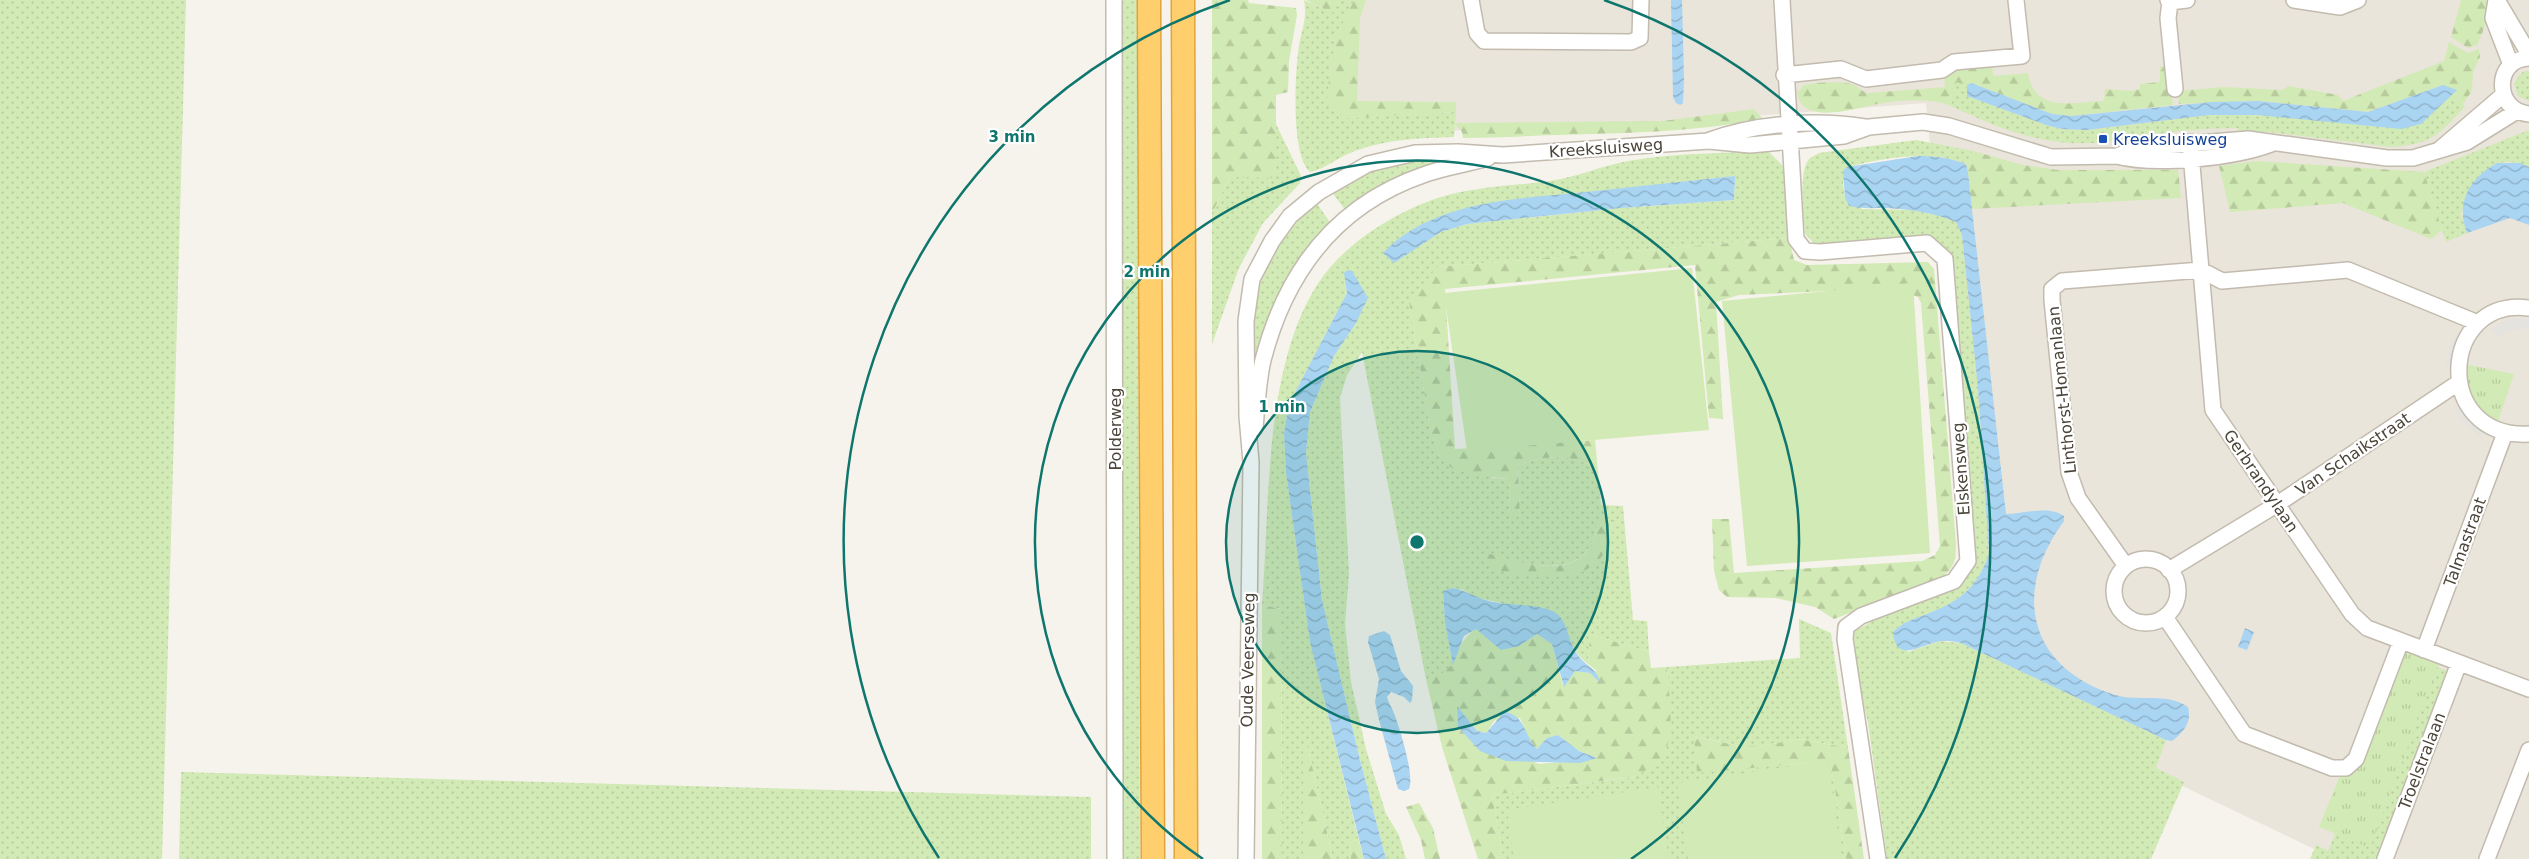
<svg xmlns="http://www.w3.org/2000/svg" width="2529" height="859" viewBox="0 0 2529 859" font-family="'DejaVu Sans',sans-serif">
  <style>
    .residential { fill: #eae5da }
    .grass { fill: url(#grass-dots); fill-rule: evenodd }
    .forest { fill: url(#forest-firs); fill-rule: evenodd }
    .park { fill: url(#park-tufts) }
    .garden { fill: #d2eab5 }
    .parking { fill: #e5e3e0 }
    .water { fill: url(#water-waves) }
    .lines { fill: none; stroke-linecap: round; stroke-linejoin: round }
    .minor-casing { stroke: #c2bbae; stroke-width: 18 }
    .highway-casing { stroke: #e0a43c; stroke-width: 25 }
    .minor { stroke: #fff; stroke-width: 15 }
    .highway { stroke: #ffcf6e; stroke-width: 22 }
    .ring { fill: none; stroke: #0f766e; stroke-width: 2.5 }
    .transit-dot { fill: #1a4fb4; stroke: #fff; stroke-width: 2 }
    .labels { text-anchor: middle; dominant-baseline: central; stroke-width: 4.5; stroke-linejoin: round; paint-order: stroke }
    .transit-label { font-size: 16px; fill: #164399; stroke: #fff; text-anchor: start }
    .street-label { font-size: 16px; fill: #4b4439; stroke: #fff }
    .centre { fill: #0f766e; stroke: #fff; stroke-width: 2.5 }
    .ring-label { font-size: 15px; text-anchor: middle; font-weight: bold; fill: #0f766e; stroke: #fff; stroke-width: 4.5; stroke-linejoin: round; paint-order: stroke }
  </style>
  <defs>
    <pattern id="grass-dots" width="8" height="8" patternUnits="userSpaceOnUse" patternTransform="scale(1.25)"><rect width="8" height="8" fill="#d2eab5"/><path d="M2 2h.1M6 6h.1" fill="none" stroke="#b6ca9c" stroke-width="1.8" stroke-linecap="round"/></pattern>
    <pattern id="forest-firs" width="22" height="20" patternUnits="userSpaceOnUse" patternTransform="scale(1.25)"><rect width="22" height="20" fill="#d2eab5"/><path d="M5 1l3.5 6h-7zM16 11l3.5 6h-7z" fill="#b6ca9c"/></pattern>
    <pattern id="park-tufts" width="24" height="20" patternUnits="userSpaceOnUse" patternTransform="scale(1.25)"><rect width="24" height="20" fill="#d2eab5"/><path d="M3 7l-1-3M5 7V3M7 7l1-3M15 17l-1-3M17 17v-4M19 17l1-3" fill="none" stroke="#b6ca9c"/></pattern>
    <pattern id="water-waves" width="16" height="10" patternUnits="userSpaceOnUse" patternTransform="scale(1.25)"><rect width="16" height="10" fill="#a9d4f2"/><path d="M0 5q4-4 8 0t8 0" fill="none" stroke="#8caec5"/></pattern>
  </defs>
  <rect width="100%" height="100%" fill="#f6f3ec"/>
  <path class="residential" d="M1310,0H2529V859H2335L1982,690L1926,103L1637,125L1306,135Z"/>
  <path class="grass" d="M0,0H186L162,859H0Z
    M1112,0H1137L1140,859H1110Z
    M1304,0L1332,13L1341,0H1354L1337,35L1330,71L1328,98L1334,112L1347,118L1456,112L1454,137C1420,138 1387,139 1355,151C1339,156 1326,169 1310,172C1291,156 1295,77 1298,53C1300,32 1308,21 1304,0Z
    M2525,71H2529V101L2518,96L2514,84L2520,74Z
    M1955,81L1967,86V96L2046,125L2062,129L2086,130L2209,115H2258L2421,124L2453,93L2465,107C2438,135 2432,144 2392,147L2269,132L2238,131V128C2219,128 2200,129 2181,131C2145,135 2108,145 2071,143C2029,141 1989,124 1951,106Z
    M1276,124L1301,176L1300,183L1263,223L1239,268L1212,344V213L1230,177H1276Z
    M2529,130V167C2486,149 2476,182 2461,213L2467,233L2446,242L2424,172Z
    M1916,140L1973,151L1966,164C1929,149 1885,158 1847,167L1843,183L1845,198L1862,209L1914,210L1941,216L1956,222L1962,235L1978,388L1989,554C1977,588 1960,601 1927,614C1914,619 1903,622 1893,632L1908,652L1940,641L1961,643L2166,740L2156,768L2184,782L2151,859H1887L1868,723L1847,635L1886,614L1956,586L1972,571L1976,555L1953,299L1947,251L1934,239L1817,246L1805,234C1804,217 1798,172 1809,159C1811,157 1816,155 1819,153Z
    M1768,151L1783,166L1789,238L1438,267L1409,302L1431,433L1441,459L1493,478L1509,479L1510,517H1520L1518,466C1541,454 1577,453 1598,471L1601,505L1623,506L1633,620L1647,621L1649,652L1590,634L1588,664C1574,653 1570,643 1566,626L1510,605L1478,598L1463,590L1452,588L1443,591L1445,623L1453,665L1440,676L1426,679L1362,352L1347,375L1340,398L1349,574L1345,624L1351,682L1366,749L1386,814L1399,835L1406,859H1386L1360,760L1322,600L1306,453L1310,412L1334,356L1356,323L1344,279L1347,293L1289,404L1284,433L1286,473L1310,641L1359,841L1353,840L1349,845L1351,859H1333L1308,748L1303,745V859H1282L1281,609L1262,605C1270,506 1263,366 1319,282C1344,244 1395,212 1438,198C1474,186 1513,186 1550,181C1579,177 1605,164 1634,160C1678,153 1724,153 1768,151ZM1735,176L1734,200L1621,208L1467,224L1441,232L1394,262L1429,221L1492,203ZM1599,518L1598,561L1518,575V562C1560,570 1592,569 1599,518Z
    M1451,160L1346,211L1331,191L1368,171L1412,161Z
    M1316,202L1331,224L1251,377C1253,294 1254,263 1316,202Z
    M1799,619L1831,633L1848,748L1800,739L1759,746H1739L1695,736L1697,772L1809,763L1831,765L1846,859H1503L1492,795L1634,777L1670,730L1667,667L1800,658Z
    M2409,657L2448,671L2377,859H2310L2316,845L2328,851Z
    M181,772L1091,797V859H179Z"/>
  <path class="forest" d="M1212,0H1248L1249,3L1296,8L1297,15L1289,61L1288,92L1276,95V178L1230,177L1212,213Z
    M1306,0H1341L1332,13Z
    M1354,0H1366L1360,18L1357,101L1456,102V112L1347,118L1334,112L1327,98L1330,71L1337,35Z
    M2461,0H2486L2489,17L2477,45L2468,48L2451,37Z
    M2449,42L2468,53L2479,49L2480,57L2473,72L2472,91L2462,105L2443,85L2368,112L2258,101L2179,104L2178,91L2223,87L2283,90L2288,86L2338,95L2343,101L2444,61Z
    M1992,65L1993,76L2028,73C2035,114 2073,102 2104,101L2105,89L2131,91L2140,89V84L2160,82V67L2167,66L2173,105L2072,116L2052,114L1971,83L1967,86L1956,82L1951,106C1930,98 1906,100 1883,103C1861,106 1798,130 1797,89L1800,91L1802,86C1810,82 1843,81 1851,84C1859,86 1861,92 1869,93L1945,87L1944,76L1957,69Z
    M1754,109L1763,119C1695,132 1627,133 1558,135C1526,136 1495,138 1463,138L1462,132L1454,123L1663,121Z
    M1973,151L2023,165L2057,170H2178L2181,198L1972,209L1966,164Z
    M2256,161L2424,172L2442,230L2431,239L2343,203L2230,212L2219,166Z
    M1789,238L1794,260L1807,265L1928,262L1934,269L1956,544C1956,561 1954,569 1939,579L1834,619L1815,607L1776,598L1727,597L1719,590L1714,571L1712,519H1729L1734,573L1922,561L1935,555L1940,546L1921,303L1918,297L1905,292L1876,289L1739,295L1716,302L1723,419L1709,418L1695,265L1445,289L1455,449L1595,440L1598,471C1578,453 1541,454 1518,466L1520,517H1510L1509,479L1474,475L1453,469L1441,459L1431,433L1409,302L1437,267Z
    M1599,518L1614,520C1610,573 1572,581 1526,576C1510,574 1495,572 1484,560L1486,555L1490,554C1536,567 1591,584 1599,518Z
    M1262,605L1281,609L1282,859H1262Z
    M1476,629L1519,646L1537,634L1552,644L1563,686L1575,671L1590,673L1597,671L1588,664L1590,634L1649,652L1651,668L1667,667C1668,688 1676,736 1664,753C1656,765 1646,771 1633,777L1492,795L1503,859H1478L1442,747L1426,679C1465,671 1449,646 1476,629ZM1457,707L1477,731L1486,733L1495,720L1520,718L1530,742L1537,749L1547,739L1558,735L1579,751L1597,758L1539,764L1458,727Z
    M1694,736L1739,746H1759L1800,739L1848,748L1864,859H1846L1831,765L1808,763L1697,773Z
    M1303,745L1308,748L1333,859H1303Z
    M1419,803L1433,828L1440,859H1425L1421,840L1406,807Z
    M1353,840L1359,841L1364,859H1351L1349,845Z"/>
  <path class="park" d="M2459,363L2514,374L2498,421L2490,427L2473,414Z
    M2393,646L2439,664L2370,848L2319,827Z"/>
  <path class="garden" d="M1692,268L1709,430L1467,451L1444,293Z
    M1913,283L1930,553L1747,566L1722,301Z
    M1828,761L1842,859H1688L1677,783Z
    M1658,787L1669,859H1514L1507,810Z"/>
  <path class="parking" d="M2529,318V328L2510,330L2497,337L2491,329L2509,319Z
    M2456,335L2463,340L2456,368L2446,367L2449,350Z
    M2463,403L2486,430L2480,436L2464,423L2454,408Z"/>
  <path class="water" d="M1671,0H1682L1684,79L1683,103L1680,105L1676,103L1673,97Z
    M1971,83L2052,114L2072,116L2212,102L2258,101L2368,112L2443,85L2457,90L2421,124L2401,129L2258,115H2209L2086,130L2062,129L2046,125L1967,96V85Z
    M1918,156C1935,156 1950,158 1966,164L1968,173L2006,514C2023,514 2049,505 2064,516V521C2012,591 2027,667 2115,695C2139,702 2167,692 2188,707C2192,722 2184,732 2172,741L2166,740L1961,643C1954,642 1948,640 1942,641C1922,643 1896,666 1893,632C1903,622 1913,619 1927,614C1960,601 1977,588 1989,554L1978,388L1962,235L1956,222C1932,212 1909,209 1884,208C1872,208 1861,209 1849,206L1845,198L1843,171L1847,167Z
    M2497,163H2520L2529,167V225L2510,218L2467,233C2455,202 2470,178 2497,163Z
    M1735,176L1734,200L1621,208L1467,224L1441,232L1394,263L1383,253C1435,198 1525,199 1595,191C1641,186 1688,181 1735,176Z
    M1348,270L1352,271L1368,298L1356,323L1334,356L1310,412L1306,453L1322,600L1360,760L1386,859H1364L1310,642L1286,473L1284,433L1289,404L1347,293L1344,273Z
    M1452,588C1466,590 1476,598 1489,601C1505,606 1545,603 1557,614C1569,624 1568,642 1577,654C1586,667 1595,666 1601,683L1590,673L1575,671L1564,687L1552,644L1537,634L1519,646L1501,650L1476,629L1464,636L1453,665L1445,623L1443,591Z
    M2245,628L2254,632L2247,650L2238,647Z
    M1384,631L1390,635L1401,671L1413,686L1412,700L1410,703L1404,697L1391,692L1387,697C1388,702 1391,706 1393,711C1399,725 1415,776 1409,789L1404,791L1398,789L1379,720L1375,702L1379,679L1368,642L1369,636Z
    M1457,706L1477,731L1486,733L1504,712C1525,714 1524,736 1537,749L1547,738L1558,735L1579,751L1597,758L1580,763L1506,761L1480,751L1458,727Z"/>
  <g class="lines">
    <g class="minor-casing">
      <path id="minor" d="M1114,0L1115,859
        M1471,0L1477,33L1484,41L1631,42L1640,38L1641,0
        M1782,0L1796,239L1805,251L1820,252L1927,243L1945,259L1968,561L1954,581L1861,616L1846,627L1845,639L1878,859
        M2168,0L2170,2L2168,18L2175,89
        M2294,0L2340,7L2358,0
        M2496,0L2493,18L2511,65
        M2497,0L2529,54
        M2170,2L2187,0
        M2529,58C2493,59 2494,111 2529,114
        M1784,75L1841,69L1866,79L1942,70L1954,62L2022,56L2016,0
        M1710,140C1757,123 1816,119 1865,127
        M2190,142L2213,410L2352,614L2367,628L2529,689
        M2440,149L2503,95
        M2117,156C2155,166 2234,158 2271,144
        M2529,308C2440,296 2431,439 2529,434
        M1255,428C1257,406 1258,382 1263,360C1286,271 1337,204 1426,174C1446,167 1468,164 1488,158
        M2114 591a32 32 0 1 1 64 0a32 32 0 1 1-64 0Z
        M2126,566L2078,498L2069,472L2052,300V289L2062,281L2201,270L2222,281L2348,270L2478,323
        M2169,570L2276,505L2458,383
        M2165,617L2244,734L2332,768H2346L2356,759L2401,641
        M2424,650L2505,433
        M1246,859L1251,462L1247,416L1246,321L1252,279L1272,241L1290,216L1319,192L1368,164L1415,153L1458,152L1503,155L1709,141L1750,145L1844,136L1869,127L1923,122L1949,126L2051,157L2117,156L2138,148L2248,139L2387,158H2413L2467,142L2517,111
        M2385,859L2459,663
        M2487,859L2529,750"/>
    </g>
    <g class="highway-casing">
      <path id="highway" d="M1149,0L1153,859
        M1183,0L1186,859"/>
    </g>
    <use href="#minor" class="minor"/>
    <use href="#highway" class="highway"/>
  </g>
  <circle cx="1417" cy="542" r="191" fill="#0f766e" fill-opacity=".12"/>
  <g class="ring">
    <circle cx="1417" cy="542" r="191"/>
    <path d="M1203 859A382 382 0 1 1 1631 859"/>
    <path d="M939 858A573 573 0 0 1 1230 0M1604 0A573 573 0 0 1 1895 858"/>
  </g>
  <rect class="transit-dot" x="2098" y="134" width="10" height="10" rx="2.5"/>
  <g class="labels">
    <g class="transit-label">
      <text x="2113" y="139">Kreeksluisweg</text>
    </g>
    <g class="street-label">
      <text transform="translate(1606 148) rotate(-4)">Kreeksluisweg</text>
      <text transform="translate(2062 390) rotate(-96)">Linthorst-Homanlaan</text>
      <text transform="translate(1115 429) rotate(-90)">Polderweg</text>
      <text transform="translate(2353 454) rotate(-34)">Van Schaikstraat</text>
      <text transform="translate(1961 469) rotate(-94)">Elskensweg</text>
      <text transform="translate(2261 481) rotate(56)">Gerbrandylaan</text>
      <text transform="translate(2465 542) rotate(-70)">Talmastraat</text>
      <text transform="translate(1248 660) rotate(-89)">Oude Veerseweg</text>
      <text transform="translate(2422 761) rotate(-69)">Troelstralaan</text>
    </g>
  </g>
  <circle cx="1417" cy="542" r="8" class="centre"/>
  <g class="ring-label">
    <text x="1012" y="142">3 min</text>
    <text x="1147" y="277">2 min</text>
    <text x="1282" y="412">1 min</text>
  </g>
</svg>
